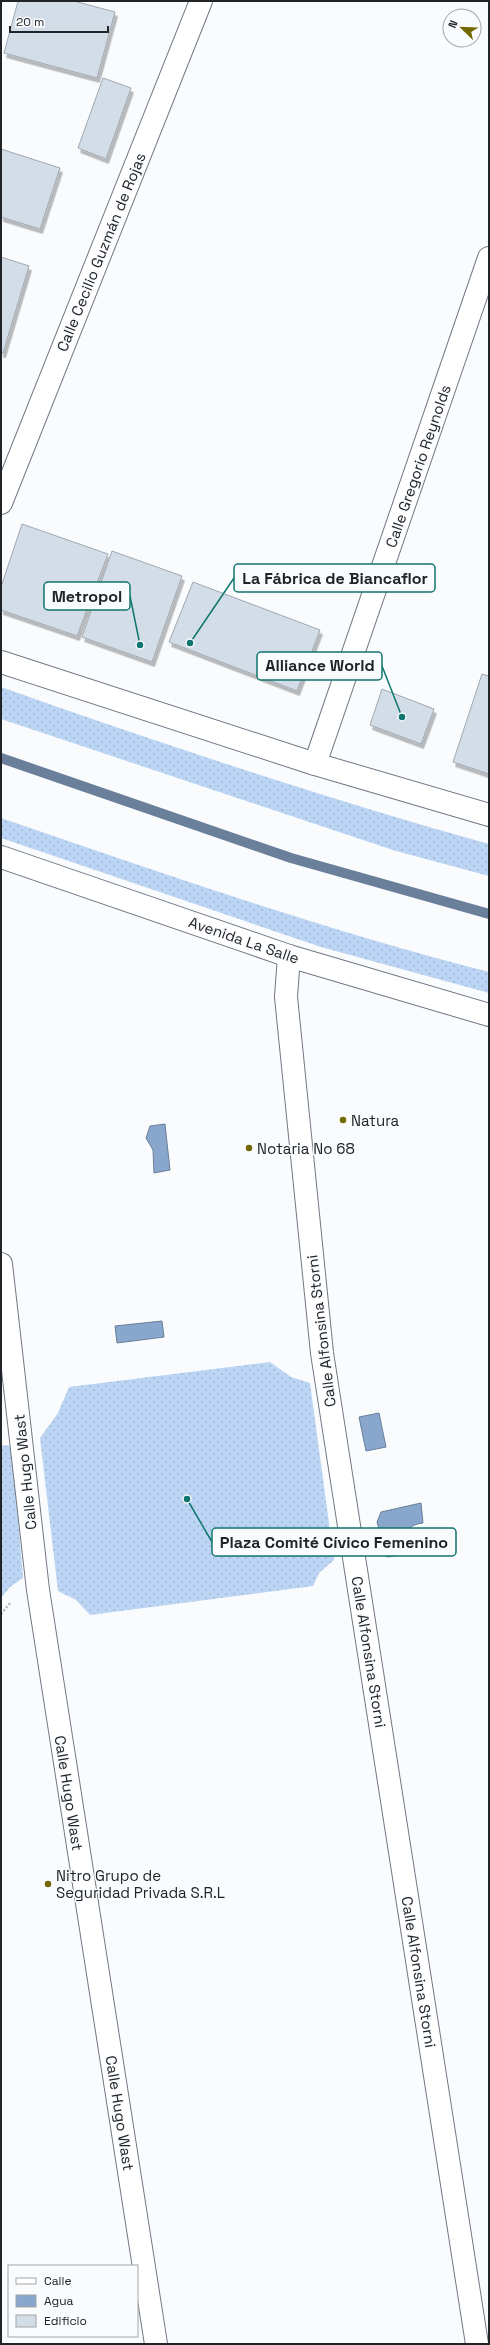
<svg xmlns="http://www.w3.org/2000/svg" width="490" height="2345" viewBox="0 0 490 2345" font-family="'Space Grotesk',sans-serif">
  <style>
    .grass { fill: url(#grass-dots) }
    .water { fill: #89a7cc; stroke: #6a7f9a }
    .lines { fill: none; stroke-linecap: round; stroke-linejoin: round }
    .stream { stroke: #6a7f9a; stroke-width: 10 }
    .building { fill: #d3dde8; stroke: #9fa8b3; filter: url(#shadow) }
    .minor-casing { stroke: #707883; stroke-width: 24 }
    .major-casing { stroke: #707883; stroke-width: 24 }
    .path { stroke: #b4b6b9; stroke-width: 2.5; stroke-dasharray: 2 2; stroke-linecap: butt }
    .minor { stroke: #fff; stroke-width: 22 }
    .major { stroke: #fff; stroke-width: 22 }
    .poi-dot { fill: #726901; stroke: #f9fbfd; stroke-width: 1.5 }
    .labels { text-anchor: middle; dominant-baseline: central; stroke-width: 3; stroke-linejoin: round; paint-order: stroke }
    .street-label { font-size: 15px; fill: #202327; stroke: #f9fbfd }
    .poi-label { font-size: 15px; fill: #202327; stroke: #f9fbfd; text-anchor: start }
    .leader { fill: none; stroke: #0f766e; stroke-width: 1.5 }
    .callout-dot { fill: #0f766e; stroke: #f9fbfd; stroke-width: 1.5 }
    .callout { fill: #f9fbfd; stroke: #0f766e; stroke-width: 1.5 }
    .callout-label { font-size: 16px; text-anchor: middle; font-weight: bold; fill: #202327 }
  </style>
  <defs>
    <pattern id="grass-dots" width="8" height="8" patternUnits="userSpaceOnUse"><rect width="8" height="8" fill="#bcd5f4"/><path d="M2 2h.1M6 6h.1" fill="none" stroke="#a1b7d1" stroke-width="1.8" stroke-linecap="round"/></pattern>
    <filter id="shadow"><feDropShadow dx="2.5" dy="4.5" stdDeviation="0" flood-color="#0004"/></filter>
  </defs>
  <rect width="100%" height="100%" fill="#f9fbfd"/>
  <path class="grass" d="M1,687C162,744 324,798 489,844V876L396,851L1,719Z
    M1,818C162,873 324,930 489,972V993L321,947L1,838Z
    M270,1362L291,1377L310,1383L334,1560L319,1573L313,1586L90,1615L76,1600L58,1591L40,1438L58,1413L69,1387Z
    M1,1445L12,1446L23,1578L10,1587L1,1598Z"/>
  <path class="water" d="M165,1124L170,1170L154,1173L153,1150L146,1138L150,1126Z
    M162,1321L164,1337L117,1343L115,1326Z
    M379,1413L386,1447L366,1451L359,1417Z
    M421,1503L423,1523C405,1525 402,1537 405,1554L387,1557L377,1522L381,1512Z"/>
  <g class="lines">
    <path class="stream" d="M1,758L291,858L489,914"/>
  </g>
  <path class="building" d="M18,1H74L115,12L97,78L4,53Z
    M103,78L131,88L106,159L78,148Z
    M1,149L60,168L40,229L1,217Z
    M1,257L29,266L3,353H1Z
    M22,524L108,554L77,636L1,610V587Z
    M112,551L182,576L152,662L82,637Z
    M193,582L320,630L297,691L169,642Z
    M482,674L489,676V774L453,762Z
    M382,689L434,709L421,744L370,725Z"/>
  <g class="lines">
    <g class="minor-casing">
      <path id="minor" d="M1,503L201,1
        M315,764L489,258
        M289,956L286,997L322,1353L477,2344
        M1,1264L38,1590L156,2344"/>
    </g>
    <g class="major-casing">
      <path id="major" d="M1,662L315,764L489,815
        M1,857L289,956L489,1015"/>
    </g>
    <path class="path" d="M1,1614L11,1602"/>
    <use href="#minor" class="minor"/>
    <use href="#major" class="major"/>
  </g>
  <g class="poi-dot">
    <circle cx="343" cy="1120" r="4"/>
    <circle cx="249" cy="1148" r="4"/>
    <circle cx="48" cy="1884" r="4"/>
  </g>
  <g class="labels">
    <g class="street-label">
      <text transform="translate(101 252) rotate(-68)">Calle Cecilio Guzmán de Rojas</text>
      <text transform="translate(418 466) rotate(-71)">Calle Gregorio Reynolds</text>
      <text transform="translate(244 940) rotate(19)">Avenida La Salle</text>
      <text transform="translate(321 1331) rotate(-97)">Calle Alfonsina Storni</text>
      <text transform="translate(25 1472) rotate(-96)">Calle Hugo Wast</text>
      <text transform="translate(369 1652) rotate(81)">Calle Alfonsina Storni</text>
      <text transform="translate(69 1793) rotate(81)">Calle Hugo Wast</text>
      <text transform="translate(419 1972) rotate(81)">Calle Alfonsina Storni</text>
      <text transform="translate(120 2113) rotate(81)">Calle Hugo Wast</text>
    </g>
    <g class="poi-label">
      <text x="351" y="1120">Natura</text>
      <text x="257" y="1148">Notaria No 68</text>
      <text x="56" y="1875">Nitro Grupo de<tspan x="56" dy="17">Seguridad Privada S.R.L</tspan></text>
    </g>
  </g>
  <path class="leader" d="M190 643L234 578M140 645L130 596M402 717L382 666M187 1499L212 1542"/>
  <g class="callout-dot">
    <circle cx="190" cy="643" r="4"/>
    <circle cx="140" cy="645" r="4"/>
    <circle cx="402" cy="717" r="4"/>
    <circle cx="187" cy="1499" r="4"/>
  </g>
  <g class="callout">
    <rect x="234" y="564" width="201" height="28" rx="4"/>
    <rect x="44" y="582" width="86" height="28" rx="4"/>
    <rect x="257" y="652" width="125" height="28" rx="4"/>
    <rect x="212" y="1528" width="244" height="28" rx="4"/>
  </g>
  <g class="callout-label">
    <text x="335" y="584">La Fábrica de Biancaflor</text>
    <text x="87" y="602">Metropol</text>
    <text x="320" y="671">Alliance World</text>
    <text x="334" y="1548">Plaza Comité Cívico Femenino</text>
  </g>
  <rect width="490" height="2345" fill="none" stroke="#202327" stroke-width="4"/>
  <rect x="8" y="2265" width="130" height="72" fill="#f9fbfd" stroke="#a2a5a7"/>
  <rect x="16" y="2278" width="20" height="6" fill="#ffffff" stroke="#a2a5a7"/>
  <text x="44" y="2285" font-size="12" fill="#202327">Calle</text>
  <rect x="16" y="2295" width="20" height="12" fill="#89a7cc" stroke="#a2a5a7"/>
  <text x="44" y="2305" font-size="12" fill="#202327">Agua</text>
  <rect x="16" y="2315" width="20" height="12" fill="#d3dde8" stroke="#a2a5a7"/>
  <text x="44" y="2325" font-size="12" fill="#202327">Edificio</text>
  <g transform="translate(462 28) rotate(293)"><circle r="19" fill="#f9fbfd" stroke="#a2a5a7"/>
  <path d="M0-3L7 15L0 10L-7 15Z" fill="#726901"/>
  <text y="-6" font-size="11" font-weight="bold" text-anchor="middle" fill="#202327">N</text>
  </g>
  <path d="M10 26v6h98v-6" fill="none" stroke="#202327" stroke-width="2"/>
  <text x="16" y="26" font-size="12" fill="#202327" stroke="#f9fbfd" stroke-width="3" paint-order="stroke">20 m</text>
</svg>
